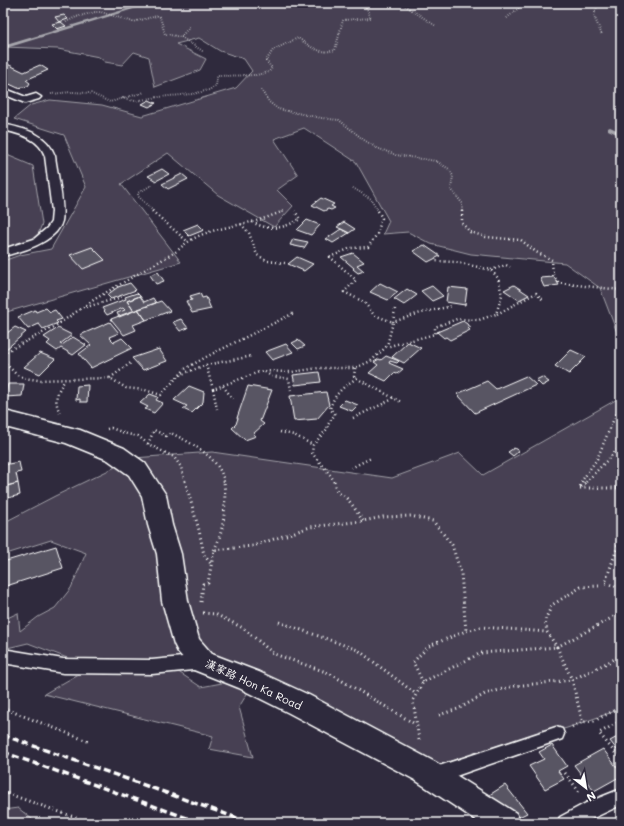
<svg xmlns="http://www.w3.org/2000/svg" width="624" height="826" viewBox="0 0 624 826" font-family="Mali,'LXGW WenKai TC',sans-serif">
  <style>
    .green { fill: #464152; stroke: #a2a0a8; fill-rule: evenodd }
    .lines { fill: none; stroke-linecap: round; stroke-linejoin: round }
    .stream { fill: #a7a6ad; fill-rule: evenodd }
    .building { fill: #595564; stroke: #fff }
    .service-casing { stroke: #fff; stroke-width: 3 }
    .minor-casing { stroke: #fff; stroke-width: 3 }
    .path-far2 { stroke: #fff; stroke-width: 2; stroke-dasharray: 0.5 2; stroke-linecap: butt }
    .path-far1 { stroke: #fff; stroke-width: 2.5; stroke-dasharray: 1 3; stroke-linecap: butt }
    .path { stroke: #fff; stroke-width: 3; stroke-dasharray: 1 3.5; stroke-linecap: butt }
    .service { fill: #2f2a3d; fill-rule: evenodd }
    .minor { fill: #2f2a3d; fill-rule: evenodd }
    .rail { stroke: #fff; stroke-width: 3.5; stroke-dasharray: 7 3.5; stroke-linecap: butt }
    .labels { text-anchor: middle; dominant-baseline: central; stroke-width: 3; stroke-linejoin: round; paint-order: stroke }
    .street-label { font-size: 11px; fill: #fff; stroke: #2f2a3d }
  </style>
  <rect width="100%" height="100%" fill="#2f2a3d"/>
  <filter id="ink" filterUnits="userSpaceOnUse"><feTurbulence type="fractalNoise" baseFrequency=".025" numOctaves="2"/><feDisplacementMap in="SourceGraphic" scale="8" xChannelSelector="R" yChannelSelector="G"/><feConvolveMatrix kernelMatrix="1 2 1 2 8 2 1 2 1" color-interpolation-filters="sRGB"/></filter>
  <g filter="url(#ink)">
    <path class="green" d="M3,3H621V343L600,288L565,263L471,254L431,244L408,232L383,234L389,221L356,162L304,128L274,139L298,175L277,190L293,206L274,227L218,195L168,153L121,184L181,262L3,313V261L20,255L51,249L86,187L64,135L14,119L31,105L50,100L102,105L142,116L236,88L252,71L244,59L220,51L199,38L176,44L206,59L200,70L155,87L149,57L134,52L122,65L105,62L99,57L58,49L3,47Z
      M3,119L14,127L5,135L7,155L33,166L42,224L33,247L3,256Z
      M621,397V709L567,728L416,771L253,684L239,707L253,757L209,749L213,736L44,694L91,667L28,643L3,649V620L18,613L20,631L38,617L55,608L71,588L86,553L51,540L3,555V523L55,496L134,458L212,452L392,478L460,453L483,475ZM180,654H212L227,682L201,687L177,671Z
      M18,808L37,823H3V810Z"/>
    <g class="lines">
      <path class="stream" d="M146,3H153L3,49V46Z
        M610,127L621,132V136L608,130V128Z"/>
    </g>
    <path class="building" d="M64,15L68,19L59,22L55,17Z
      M61,22L66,26L57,29L52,24Z
      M3,62L24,72L40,65L48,70L26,80L30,83L28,86L18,88L3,81Z
      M149,100L156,103L149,107L142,104Z
      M162,169L169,174L156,181L148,176Z
      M182,174L188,179L168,189L162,184Z
      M321,198L334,204L331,206L335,208L331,210L328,209L324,211L312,205Z
      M307,220L320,225L311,235L297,230Z
      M344,222L355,229L349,233L337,227Z
      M198,224L204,230L189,236L183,230Z
      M341,229L349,233L333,243L326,239Z
      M293,239L308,242L304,248L290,245Z
      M424,245L440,256L428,262L413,251Z
      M92,247L105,260L83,269L70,255Z
      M353,253L364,262L357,265L364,271L358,273L353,269L354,268L341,257Z
      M297,257L313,264L304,271L288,264Z
      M158,272L164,281L156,284L150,275Z
      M554,277L559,285L544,287L540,278Z
      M130,283L136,290L111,299L107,295L118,287Z
      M380,283L398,292L388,300L370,292Z
      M514,285L529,295L519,300L504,290Z
      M432,286L443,296L432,301L421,291Z
      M448,287L467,289L465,305L446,302Z
      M407,289L417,295L404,305L394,299Z
      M137,293L140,296L127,301L134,311L119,317L117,313L125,310L123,308L107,315L102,308L126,299L125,297Z
      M200,293L202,298L206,297L211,309L192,313L186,301L192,300L190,296Z
      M140,296L144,302L153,298L156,303L134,311L127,301Z
      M161,301L170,311L146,320L138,309Z
      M46,308L50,312L55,310L62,319L56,321L58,323L43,329L39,324L28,329L18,317L35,310L36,312Z
      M138,309L146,320L133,325L136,330L124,335L111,319Z
      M181,319L188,328L180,331L173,322Z
      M463,321L471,327L468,328L470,330L450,340L446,337L444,338L437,332Z
      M110,322L119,333L109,337L114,342L122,338L132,348L91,368L79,354L91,345L80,335Z
      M15,327L26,332L5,350L3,349V336Z
      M58,328L72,335L60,344L62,345L73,337L86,345L73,355L61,348L57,351L47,344L50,341L44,337Z
      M298,340L305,346L298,349L292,343Z
      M408,342L421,348L404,363L392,357Z
      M286,344L293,352L272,360L265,352Z
      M159,349L167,361L143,370L132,358Z
      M571,350L586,357L569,374L555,366Z
      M40,353L55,359L40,374L24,367Z
      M386,356L399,361L397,363L390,361L389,363L403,369L397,374L394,373L386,381L369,373L378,365L374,362L379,359L381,360Z
      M319,372L321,382L295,385L293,375Z
      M526,376L536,385L475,413L457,394L487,381L496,389Z
      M542,377L549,382L542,386L536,380Z
      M8,384H24L22,396L5,397Z
      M88,385L87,402H80V399L76,400L77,386Z
      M189,386L204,392L203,402L192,413L183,409L187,406L174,400Z
      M248,386L272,390L260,421L264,424L253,434L256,436L245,440L232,428L236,424L238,418H237Z
      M326,392L329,405L317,419L294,421L290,396Z
      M150,394L158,397L156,400L163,403L154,413L145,409L148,407L140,403Z
      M345,400L358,405L352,411L339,406Z
      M514,448L519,451L513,456L508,452Z
      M19,462L21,472L16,473L18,483L3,487V465Z
      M18,483L20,495L3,499V487Z
      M56,546L63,568L3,587V562Z
      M621,735V755L610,741Z
      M552,745L567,766L558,771L564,779L545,789L529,766L544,759L539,752Z
      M603,749L621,773V776L594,791L574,765Z
      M505,785L527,813L517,818L483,799Z"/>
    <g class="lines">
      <g class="service-casing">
        <path id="service" d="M3,88L26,97L36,94L41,97L39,99L25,103L3,94Z
          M3,124C25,129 47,133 55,156C57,173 65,205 62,221C57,242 21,252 3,256V249L34,239L47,228L51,222L52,211L45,156C39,138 20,134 3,130Z
          M3,649L63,659L152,660L203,655L209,657L211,662L209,667L203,669L152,674L63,673L3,663Z
          M556,727L562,729L564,734L562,739L433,784L427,782L424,776L427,770Z
          M621,789V805L583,823H557L560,817L586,803Z"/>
      </g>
      <g class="minor-casing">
        <path id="minor" d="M9,412L80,430L124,448L145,463L166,495L172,525L181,554L188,601L199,639L212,654L259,672L309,695L435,762L516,813L521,823H480L415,780L289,713L239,688L194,670L178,652L174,644L162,601L157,554L148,525L142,496L129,475L108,460L66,443L9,428L3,429V413Z"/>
      </g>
      <path class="path-far2" d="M401,3L436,26
        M587,3L621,9
        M598,3L594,16L602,35
        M507,18L522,5L528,3
        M66,22L76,17L95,12H101L133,22L157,16L160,17L165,34L181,37L204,52
        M181,37L190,26
        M261,90L269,102L278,109L321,118L339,120L364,140L377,148L396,155L436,161L449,169L453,176L451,189L462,203V212
        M51,94L72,92L90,93L110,102L145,92
        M122,98L135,101L158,97L193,94L209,90L216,86L217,76L256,75L269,72L272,68L266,61L273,50L298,38C310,46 319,55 335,50L343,20L371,18L364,3
        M152,185L138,193V196L154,212
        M353,188L371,199L379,212
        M281,212L284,211"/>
      <path class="path-far1" d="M152,211L187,241
        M378,211L382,218L377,234L368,247L351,248L330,257L356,280L344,292L364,302L374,315L393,322L387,346
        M462,211V223L470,232L486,237L521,240L536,252L552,260L553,275L559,283L621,290
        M252,222C269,231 283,229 300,219L295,211
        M241,224L249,233L257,255L268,261L285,263
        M491,270L506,265L510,267
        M86,307L123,297
        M395,309L393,322L417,314L452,306
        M497,314L536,293L544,301
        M3,353L54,327L95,299L177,251C198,230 223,229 251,222C262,220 273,215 284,211
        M3,361L17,375L24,378L38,380L110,378L126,388L145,390L161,395L179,375L206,365L253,356
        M206,365L213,389L262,371L292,372L319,368H355L371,361L386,347L435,334V327L457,319L479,320L496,314L502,295L498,278L491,270L456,262L434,261
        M355,368L354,377L401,402
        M265,372L271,376L289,379L291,390
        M180,375L185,369L206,357L294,313
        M110,378L132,362
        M223,386L233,399
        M213,389L217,409
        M60,413C53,399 57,392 65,380
        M353,418L391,400L393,397
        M107,429L111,428L127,434L138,436L148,444L174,457L181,467L185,482
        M280,432L294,435L313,445
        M148,444L154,430L166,436L171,433C191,443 220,457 224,482
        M351,468L371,458
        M334,482C333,476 317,460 312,453L313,445L328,428L327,426L335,414L330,409C334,394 344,386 357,378
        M581,482L597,459L621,402
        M586,482L621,446"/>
      <path class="path" d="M185,481L199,530L204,555L212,565
        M334,481C337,498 341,491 348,500C354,506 358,514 363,521
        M582,481L580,488L587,481
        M580,488H621
        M621,537L605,583L621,588
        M214,550C225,529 226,504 224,481
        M201,602L203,584L208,583L214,550L253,546L310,527L363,521L383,517L411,516L433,521L452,545L461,573L466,631
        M203,613L215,614L243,628L274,654L329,673L415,724
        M279,622L358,650L416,694
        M557,647L621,613
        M423,682L413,662L429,646L466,631L482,627L547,632
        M3,708L90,742
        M439,715L458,709L485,694L514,686L572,680L621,656
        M582,720L572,680L557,647L547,632L545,620L552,605L581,587L599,586
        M621,721L599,733L621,760
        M572,727L583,722L594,721L621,707
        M419,740L413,700L423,682L481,653L557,647L555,645
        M565,773L581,794
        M3,792L91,823"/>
      <use href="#service" class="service"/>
      <use href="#minor" class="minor"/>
      <path class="rail" d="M3,735L251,823
        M3,752L201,823"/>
    </g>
  </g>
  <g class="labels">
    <g class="street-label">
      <text transform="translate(254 684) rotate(25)">漢家路 Hon Ka Road</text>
    </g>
  </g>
  <rect width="624" height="826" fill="none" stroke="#2f2a3d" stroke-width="16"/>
  <rect x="8" y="8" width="608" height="810" fill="none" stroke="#fff" stroke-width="1.5" filter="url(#ink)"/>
  <g transform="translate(586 788) rotate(149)" stroke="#2f2a3d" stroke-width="3" paint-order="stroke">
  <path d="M0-3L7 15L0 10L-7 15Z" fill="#ffffff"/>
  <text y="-6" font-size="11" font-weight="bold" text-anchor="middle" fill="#ffffff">N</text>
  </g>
</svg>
